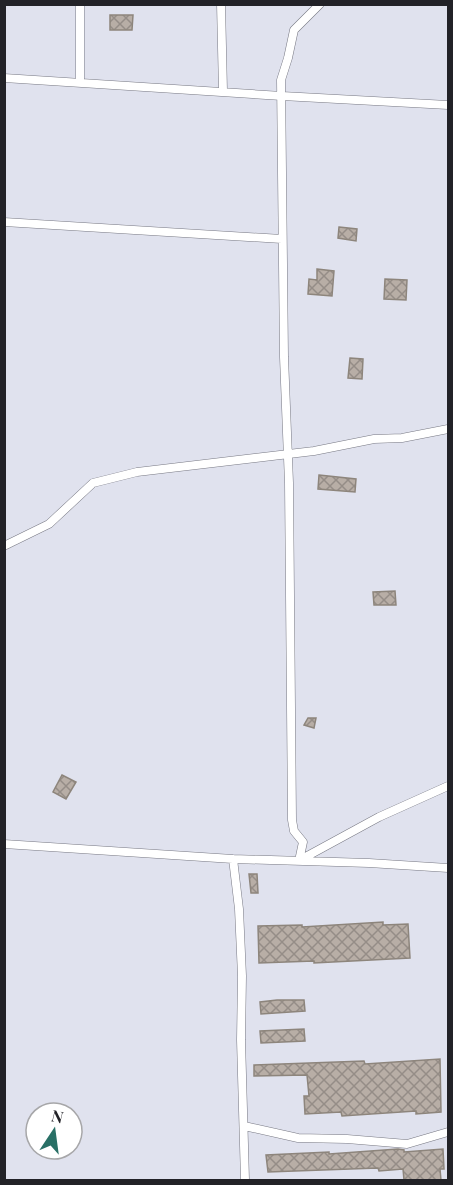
<svg xmlns="http://www.w3.org/2000/svg" width="453" height="1185" viewBox="0 0 453 1185" font-family="'Playfair Display',serif">
  <style>
    .building { fill: url(#building-cross-hatch); stroke: #8d857c; stroke-width: 1.5 }
    .lines { fill: none; stroke-linecap: round; stroke-linejoin: round }
    .minor-casing { stroke: #777883; stroke-width: 9 }
    .minor { stroke: #fff; stroke-width: 8 }
  </style>
  <defs>
    <pattern id="building-cross-hatch" width="8" height="8" patternUnits="userSpaceOnUse" patternTransform="scale(1.5)"><rect width="8" height="8" fill="#b8aea6"/><path d="M0 0l8 8M0 8l8-8" fill="none" stroke="#958d87"/></pattern>
  </defs>
  <rect width="100%" height="100%" fill="#e0e2ee"/>
  <path class="building" d="M110,15H133L132,30H110Z
    M339,227L357,229L356,241L338,238Z
    M317,269L334,271L332,296L308,294L309,279L317,280Z
    M385,279L407,280L406,300L384,299Z
    M350,358L363,359L362,379L348,378Z
    M319,475L356,479L355,492L318,489Z
    M395,591L396,605H374L373,592Z
    M308,718H316L314,728L304,725Z
    M62,775L76,782L66,799L53,792Z
    M249,874H257L258,893H251Z
    M383,922V925L408,924L410,958L314,963V961L259,963L258,926L302,925V927Z
    M277,1000H304L305,1011L261,1014L260,1002Z
    M304,1029L305,1041L261,1043L260,1031Z
    M440,1059L441,1112L416,1114V1111L342,1116L341,1112L305,1114L304,1096H309L307,1075L254,1076V1065L364,1061L365,1064Z
    M398,1149L404,1150V1152L443,1149L444,1169H440L441,1180H404L403,1169L379,1171L378,1168L268,1172L266,1155L329,1152V1154Z"/>
  <g class="lines">
    <g class="minor-casing">
      <path id="minor" d="M221,4L223,91
        M4,78L282,96L448,105
        M80,81V4
        M4,222L282,239
        M4,546L49,524L93,483L137,472L314,451L374,439L402,438L448,429
        M4,844L233,859L369,863L448,868
        M233,859L239,909L242,976L241,1040L245,1180
        M300,860L379,817L448,786
        M299,861L303,842L294,831L292,820L289,483L284,357L281,80L288,58L294,30L320,4
        M244,1126L298,1138L347,1139L407,1144L448,1132"/>
    </g>
    <use href="#minor" class="minor"/>
  </g>
  <rect width="453" height="1185" fill="none" stroke="#222227" stroke-width="12"/>
  <g transform="translate(54 1131) rotate(13)"><circle r="28" fill="#ffffff" stroke="#a7a7a9" stroke-width="1.5"/>
  <path d="M0-4.5L10 22L0 15L-10 22Z" fill="#297066"/>
  <text y="-9" font-size="16" font-weight="bold" text-anchor="middle" fill="#222227">N</text>
  </g>
</svg>
